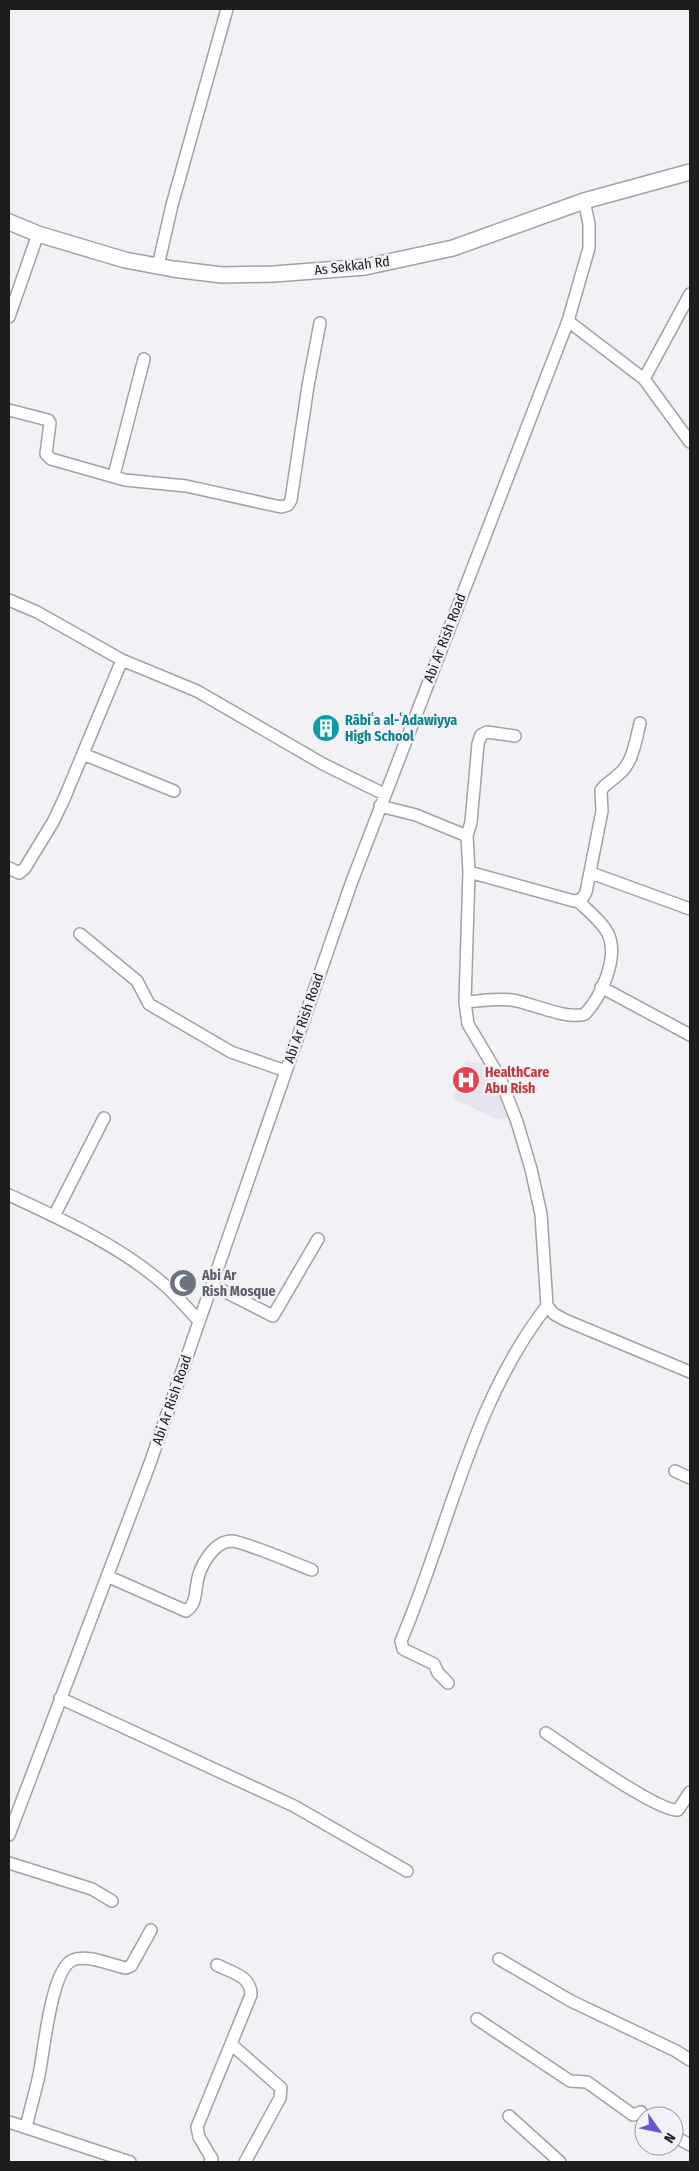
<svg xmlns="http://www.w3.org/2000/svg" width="699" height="2171" viewBox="0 0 699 2171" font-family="'Fira Sans Condensed',sans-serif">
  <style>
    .built { fill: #e5e4ef }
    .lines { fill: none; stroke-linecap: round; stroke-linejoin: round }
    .minor-casing { stroke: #a2a1a5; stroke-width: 14 }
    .major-casing { stroke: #a2a1a5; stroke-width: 18 }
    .minor { stroke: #fff; stroke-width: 11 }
    .major { stroke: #fff; stroke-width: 15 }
    .labels { text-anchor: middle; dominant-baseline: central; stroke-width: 5; stroke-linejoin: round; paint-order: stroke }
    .street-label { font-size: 14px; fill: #1d1d1e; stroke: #f2f1f5 }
    .culture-label { font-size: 14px; font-weight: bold; fill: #0d838f; stroke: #f2f1f5; text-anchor: start }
    .health-label { font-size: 14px; font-weight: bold; fill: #be3a42; stroke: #f2f1f5; text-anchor: start }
    .worship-label { font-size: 14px; font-weight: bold; fill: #5b616d; stroke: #f2f1f5; text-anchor: start }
  </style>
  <rect width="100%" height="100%" fill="#f2f1f5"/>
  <path class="built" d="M466,1061L486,1064L510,1118L496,1119L453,1098Z"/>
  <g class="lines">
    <g class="minor-casing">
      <path id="minor" d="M158,266L172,205L227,9
        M9,317L38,234
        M568,321L644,379L690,442
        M644,379L690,294
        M9,410L48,420L50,423L46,454L51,459L125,480L186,486L281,507L288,505L291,500L308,386L320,323
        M114,475L144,359
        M9,600L37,612L122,660L197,691L323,764L384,794
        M515,736L487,732L481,735L478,744L471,822L467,836L469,872L465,1002L468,1024L500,1078L517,1122L531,1169L541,1214L547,1306L554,1314L565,1320L690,1372
        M83,754L174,791
        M380,806L416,815L467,836
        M9,868L19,873L25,868L53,822L64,799L122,660
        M469,872L574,901L582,899L586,892L602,811L601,790C606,783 613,780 619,774C633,763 636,739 640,723
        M591,873L690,909
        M80,934L137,981L149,1004L231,1052L286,1071
        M601,987L690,1035
        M465,1002C480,1001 497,998 512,1000C532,1003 566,1020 585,1014C601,997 618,959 609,936C604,923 588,911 578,901
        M9,1195C63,1220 127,1249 170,1290C180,1300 190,1311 199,1321
        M54,1216L104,1118
        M212,1285L273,1316L318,1239
        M675,1471L690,1478
        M107,1576L186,1611C196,1605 195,1593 197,1583C199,1568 213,1541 232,1541C245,1542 296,1564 312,1570
        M448,1683L438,1673L434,1664L403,1649L401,1641C449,1529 471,1403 547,1306
        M60,1698L294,1806L407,1871
        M546,1733C567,1747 658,1812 678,1810L690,1792
        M9,1835L149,1466L352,881L568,321L589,248V224L584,201
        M9,1863L92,1889L112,1901
        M499,1959L571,2001L676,2051L690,2060
        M477,2019L570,2081L587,2082L633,2115L641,2112L644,2117
        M231,2044L281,2088L280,2098L245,2162
        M509,2116L560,2162
        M9,2122L130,2162
        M26,2127C30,2110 35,2093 39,2075C44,2052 51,1968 73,1960C88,1954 111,1965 126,1968L131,1966L151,1930
        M674,2136L690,2145
        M210,2162L212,2159L199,2137L197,2127L251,1995C251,1976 233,1973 217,1965"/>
    </g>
    <g class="major-casing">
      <path id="major" d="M9,222L38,234L125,260L173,269L222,275L274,274L365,267L453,248L584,201L690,172"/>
    </g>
    <use href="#minor" class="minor"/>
    <use href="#major" class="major"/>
  </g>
  <defs>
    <g id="building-disc" transform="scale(1.4375)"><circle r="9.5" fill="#0f9aa8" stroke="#f2f1f5"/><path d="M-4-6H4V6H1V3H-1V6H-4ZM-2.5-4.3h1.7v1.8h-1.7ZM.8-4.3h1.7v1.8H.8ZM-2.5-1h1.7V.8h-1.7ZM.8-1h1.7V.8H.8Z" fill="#fff"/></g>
    <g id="hospital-disc" transform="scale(1.4375)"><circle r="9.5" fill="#e0444e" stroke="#f2f1f5"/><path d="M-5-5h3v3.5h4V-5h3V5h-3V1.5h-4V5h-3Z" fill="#fff"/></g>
    <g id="mosque-disc" transform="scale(1.4375)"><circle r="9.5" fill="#6b7280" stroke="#f2f1f5"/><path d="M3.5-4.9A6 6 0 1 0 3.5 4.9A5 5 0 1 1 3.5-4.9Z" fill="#fff"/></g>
  </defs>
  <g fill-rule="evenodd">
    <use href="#building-disc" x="326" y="728"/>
    <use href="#hospital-disc" x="466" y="1080"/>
    <use href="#mosque-disc" x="183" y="1283"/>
  </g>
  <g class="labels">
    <g class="street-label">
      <text transform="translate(352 266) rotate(-7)">As Sekkah Rd</text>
      <text transform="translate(445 638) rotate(-69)">Abi Ar Rish Road</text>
      <text transform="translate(304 1018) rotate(-71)">Abi Ar Rish Road</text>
      <text transform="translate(172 1400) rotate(-71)">Abi Ar Rish Road</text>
    </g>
    <g class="culture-label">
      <text x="345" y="720">Rābiʿa al-ʿAdawiyya<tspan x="345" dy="16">High School</tspan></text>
    </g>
    <g class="health-label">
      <text x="485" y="1072">HealthCare<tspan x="485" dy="16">Abu Rish</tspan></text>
    </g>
    <g class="worship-label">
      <text x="202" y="1275">Abi Ar<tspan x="202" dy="16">Rish Mosque</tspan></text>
    </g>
  </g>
  <rect width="699" height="2171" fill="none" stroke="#1d1d1e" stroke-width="20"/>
  <g transform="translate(659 2131) rotate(123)"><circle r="24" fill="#f2f1f5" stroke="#9d9c9f"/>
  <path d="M0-4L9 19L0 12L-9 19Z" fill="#6656d0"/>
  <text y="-8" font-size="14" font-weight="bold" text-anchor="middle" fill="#1d1d1e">N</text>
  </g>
</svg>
